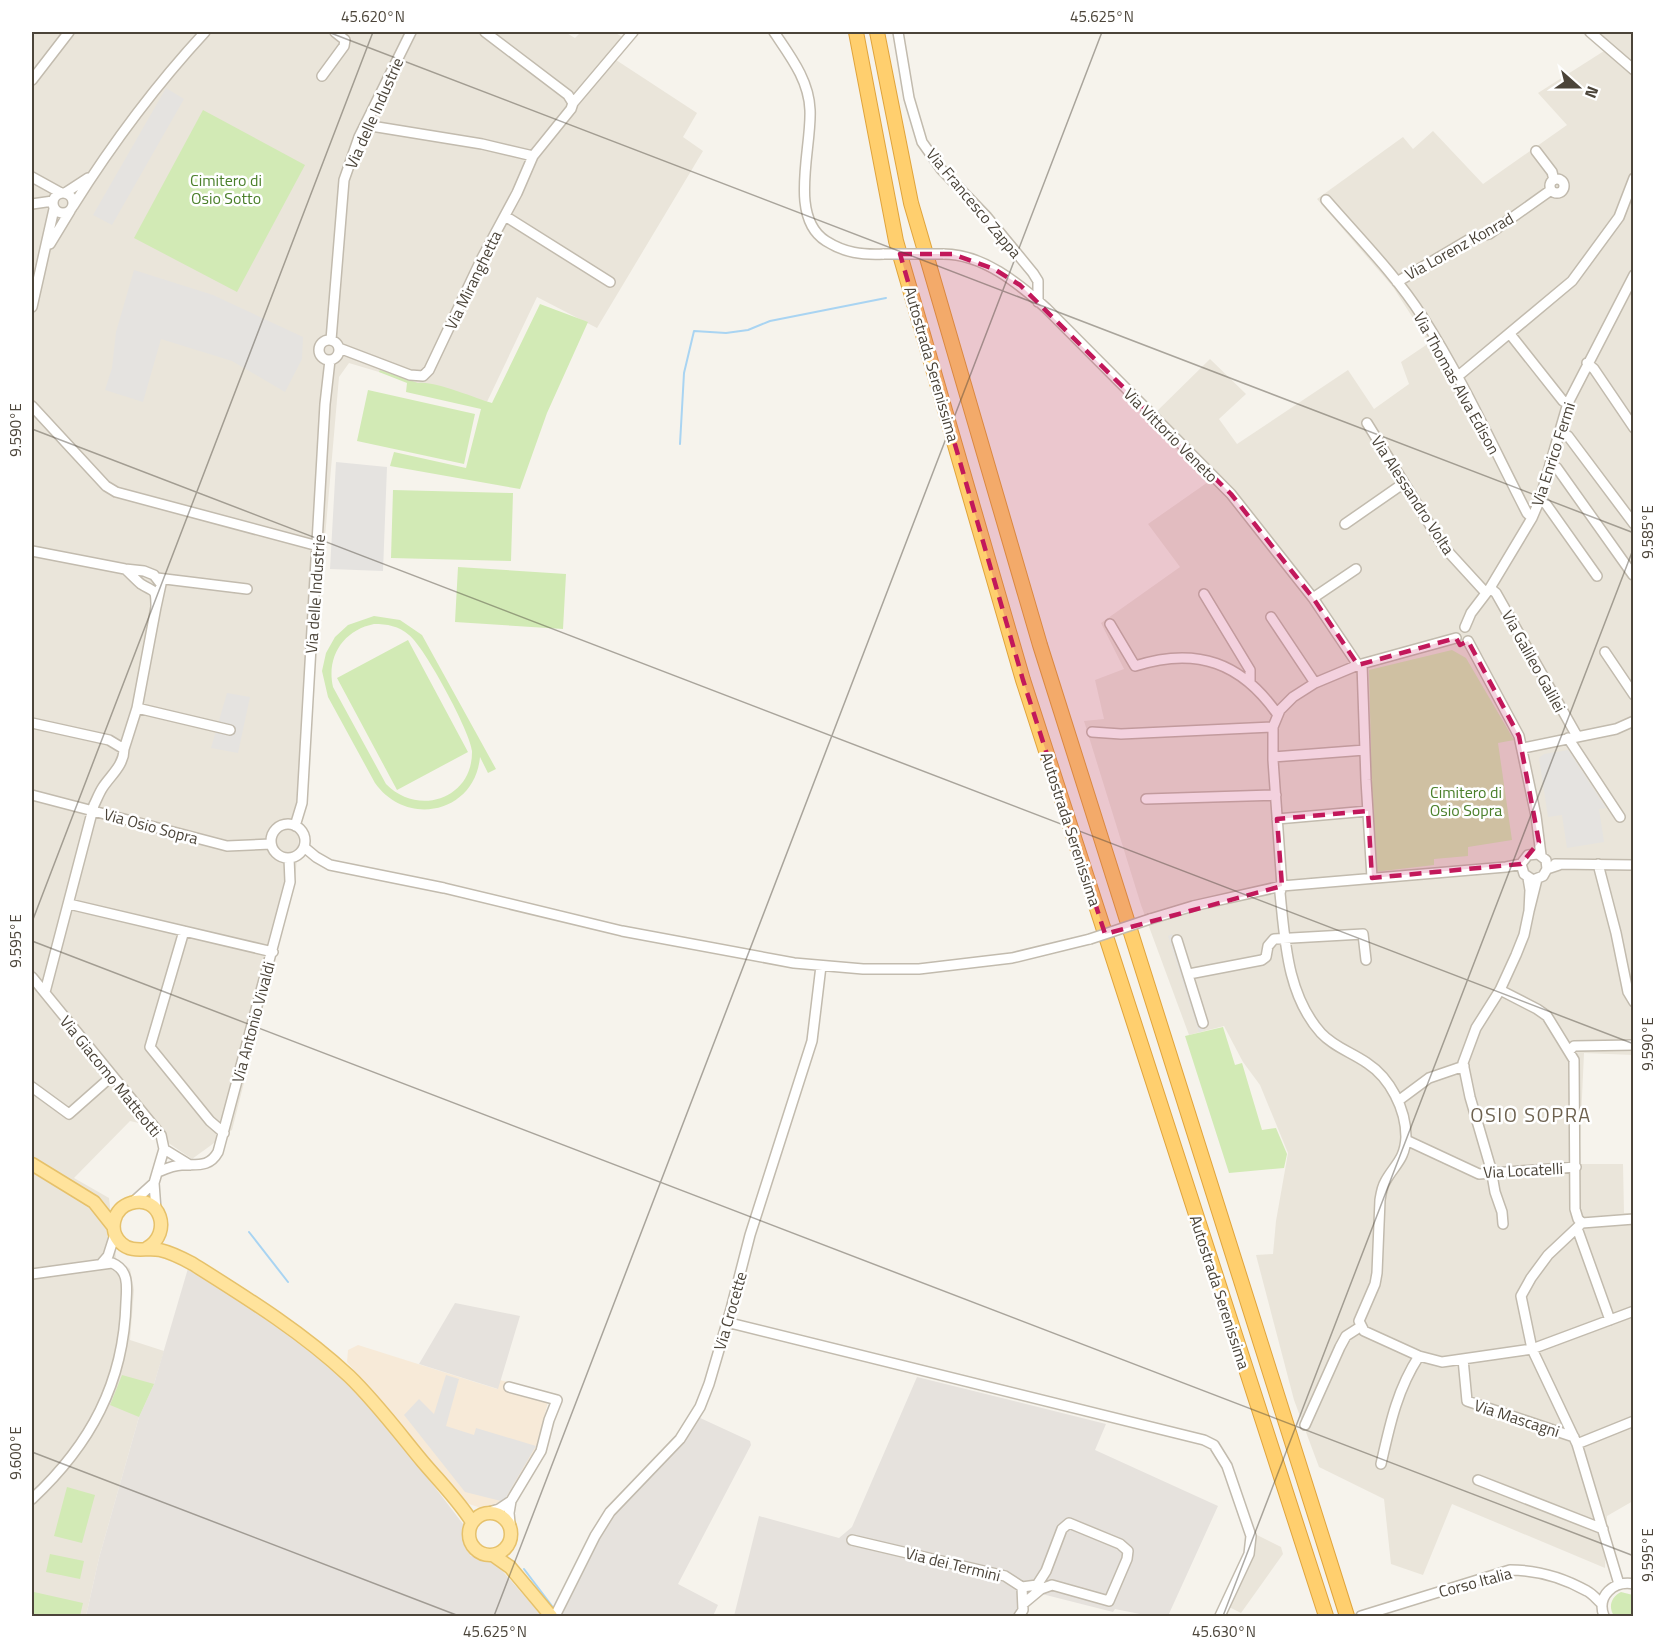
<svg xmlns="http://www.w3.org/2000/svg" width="1665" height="1648" viewBox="0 0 1665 1648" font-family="'Titillium Web',sans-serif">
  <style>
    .residential { fill: #eae5da }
    .commercial { fill: #f7ead8 }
    .industrial { fill: #e6e2dd }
    .green { fill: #d2eab5; fill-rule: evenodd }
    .parking { fill: #e5e3e0 }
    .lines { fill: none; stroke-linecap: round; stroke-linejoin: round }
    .stream { stroke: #a9d4f2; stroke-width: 2 }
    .minor-casing { stroke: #c2bbae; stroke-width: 12 }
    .major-casing { stroke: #e6c16a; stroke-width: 15 }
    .highway-casing { stroke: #e0a43c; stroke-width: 16 }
    .minor { stroke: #fff; stroke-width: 9 }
    .major { stroke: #ffe39c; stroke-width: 12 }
    .highway { stroke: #ffcf6e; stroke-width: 14 }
    .minor-bridge-casing { stroke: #c2bbae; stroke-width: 12; stroke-linecap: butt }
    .minor-bridge { stroke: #fff; stroke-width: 9 }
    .marked { fill: #c2185b; fill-opacity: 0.2; stroke: #c2185b; stroke-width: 4.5; stroke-dasharray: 12 8; stroke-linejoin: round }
    .ticks { fill: none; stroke: #4b4439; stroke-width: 1.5; stroke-opacity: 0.45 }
    .labels { text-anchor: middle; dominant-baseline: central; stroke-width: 5; stroke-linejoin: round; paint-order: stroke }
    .street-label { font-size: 16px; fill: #4b4439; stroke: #fff }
    .park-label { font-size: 16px; fill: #4a7f2a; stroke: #fff }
    .quarter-label { font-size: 20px; letter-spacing: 1.5px; fill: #6e6250; stroke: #fff }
    .neatline { fill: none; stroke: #4b4439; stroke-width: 2 }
    .ticks-label { font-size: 15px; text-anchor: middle; fill: #4b4439 }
  </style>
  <rect width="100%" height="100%" fill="#f6f3ec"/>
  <path class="residential" d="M32,32H565L575,38L581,32H614L629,41L613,58L697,113L683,137L703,151L597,328L537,297L486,404L349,363L339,377L295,881L232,1130L192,1159L139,1123L130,1121L74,1178L109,1198L116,1258L130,1269L134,1290L130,1340L164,1351L154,1384L139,1417L99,1558L86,1616H32Z
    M1583,32H1633V1055L1584,1053L1579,1164H1623L1624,1213H1633V1501L1607,1516L1605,1568L1452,1504L1423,1575L1391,1564L1384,1499L1319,1467L1294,1400L1256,1255L1273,1254L1276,1221L1288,1153L1260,1085L1243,1062L1224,1026L1189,1035L1141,905L1084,721L1104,719L1095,680L1124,669L1101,623L1180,567L1148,524L1208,482L1148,420L1210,359L1246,394L1219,419L1237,444L1348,370L1374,409L1409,384L1401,362L1429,343L1393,287L1317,199L1403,137L1413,149L1433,131L1483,184L1567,125L1538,93L1604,51Z
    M1255,1534L1281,1547L1283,1554L1241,1613L1223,1604Z"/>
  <path class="commercial" d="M358,1345L497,1389L500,1380L550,1394L536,1449L505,1499L490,1507H478L469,1504L459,1496L347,1362L348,1350Z"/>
  <path class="industrial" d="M189,1265L262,1313L330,1364L375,1409L463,1524L466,1549L471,1556L492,1559L542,1616H86L99,1558L139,1417L154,1384Z
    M455,1303L520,1316L498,1389L419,1364Z
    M917,1377L1106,1424L1095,1450L1218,1506L1168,1616H1140V1614L1115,1609L1113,1612L1042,1594L1020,1609L1015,1616H734L759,1516L839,1538L852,1527Z
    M698,1417L750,1441L751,1445L678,1584L718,1605L713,1616H558L592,1550L615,1511L681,1443Z"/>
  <path class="green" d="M203,110L305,165L237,292L134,238Z
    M540,304L588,322L547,413L520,489L390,466L394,452L466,468L481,409L406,392L407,383L379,372L380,370L418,383C433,380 475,398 492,403Z
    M368,390L475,414L464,464L357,441Z
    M393,490L513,493L511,561L391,558Z
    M458,567L566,574L563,629L455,622Z
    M374,616L400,620L422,635L496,769L488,773L480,757C475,813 407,828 375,783L328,697L322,671L326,653L335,637L348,625ZM374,624C387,624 399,626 409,635C424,646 471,733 472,751C473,799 418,817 386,784L333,687C326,656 344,630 374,624Z
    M408,640L468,752L397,790L337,678Z
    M1452,650L1466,658L1514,740L1498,743L1512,840L1468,847V856L1434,859V865L1374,872L1368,752H1371L1369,670Z
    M1223,1027L1235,1065L1242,1063L1262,1130L1276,1128L1287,1154L1284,1168L1229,1173L1185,1036Z
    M122,1375L154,1384L139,1417L110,1405Z
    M67,1487L95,1495L82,1543L54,1536Z
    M50,1554L84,1561L80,1579L46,1572Z
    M34,1592L83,1603L80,1616H32Z
    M1621,1592L1633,1595V1616H1614C1608,1607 1611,1597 1621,1592Z"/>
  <path class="parking" d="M166,88L184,99L112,225L93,215Z
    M134,270L213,295L303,337L302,359L285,392L232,361L161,339L143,402L105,390L112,368L116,332Z
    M336,462L387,467L383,571L330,569Z
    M227,693L250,697L238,753L211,748Z
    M1568,750L1606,808L1599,809L1604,842L1567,848L1562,815L1548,817L1539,758L1544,754Z
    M1172,934L1204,1030L1199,1032L1168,936Z
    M446,1375L459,1379L446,1426L474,1435L476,1428L536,1446L505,1499L501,1501L465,1492L404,1415L419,1399L434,1414Z"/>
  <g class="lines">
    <path class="stream" d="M680,444L684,373L694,331L726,333L748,330L770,321L886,298
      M249,1232L288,1282
      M524,1569L552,1606"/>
    <g class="minor-casing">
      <path id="minor" d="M774,32C790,56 809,80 810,110C812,148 788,217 826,241C845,253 862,255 884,254
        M898,32L909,98L922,142L941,169L987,217L1033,273L1038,281V302
        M1590,32L1634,70
        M322,76L344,46L345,40L335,32
        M32,80L69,32
        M573,103L633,32
        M365,125L482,144L533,156
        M1536,151L1552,172L1554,180
        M32,177L61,193
        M1550 186a7 7 0 1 1 14 0a7 7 0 1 1-14 0Z
        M53 203a10 10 0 1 1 20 0a10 10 0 1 1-20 0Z
        M65,193L88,178
        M1326,200C1359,238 1395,274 1422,316C1462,378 1493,447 1527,513L1532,518
        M32,204L53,201
        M73,206C112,144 156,85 205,32
        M505,216L610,282
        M50,244L70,211
        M943,254C983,254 1018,283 1046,308L1231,494L1313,598L1358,665
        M1397,282L1470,239L1489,234L1551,190
        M32,307L54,209
        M1510,334L1563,401L1568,403
        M319 350a10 10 0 1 1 20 0a10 10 0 1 1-20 0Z
        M331,340L344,180L359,137L411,32
        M339,348L410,375L423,376L429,370L482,258L517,193L533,156L571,109L573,103L568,95L485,32
        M1587,363L1594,369L1634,428
        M1457,377L1572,281L1619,217L1634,178
        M32,406L106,486L116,492L318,546
        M1367,423L1443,546L1486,593
        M1560,431L1568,436L1634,524
        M1550,464L1557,468L1633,575
        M1540,499L1546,504L1597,576
        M1345,524L1404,483
        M32,551L125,569L144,571L154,575L161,584L156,607C156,587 155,593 141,584C136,580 131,574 125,569
        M157,578L247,589
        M1490,588L1496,593L1577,736
        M1204,594L1250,670V681
        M1313,598L1356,569
        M1271,617L1315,683
        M1110,624L1135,666C1197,646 1242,663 1278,715
        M1465,627L1471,613L1490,588L1532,518L1540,499L1568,403L1634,275
        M1468,641L1519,736L1536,816L1541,855
        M1605,652L1634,695
        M1362,664L1366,780L1372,878
        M137,708L230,730
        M32,723L109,740L124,749
        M1092,732L1121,734L1273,727
        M1568,738L1620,817
        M1523,748L1616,729L1634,721
        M1273,757L1365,750
        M32,795L227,846L271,844
        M1146,799L1276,795
        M1277,819L1368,811
        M271 841a17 17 0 1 1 34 0a17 17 0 1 1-34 0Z
        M295,826L302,803L325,404L330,360
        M304,847L316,857L330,865L444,888L622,931L794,963L863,969H919L1012,958L1090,939
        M1555,864L1634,865
        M1598,864L1616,933L1628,992L1634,1002
        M1547,869L1546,860L1538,854L1528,855L1521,864L1524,874L1533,880L1543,876L1547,869L1559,865
        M1528,878L1530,890L1529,911L1537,879
        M69,904L273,952
        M1150,919L1193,906L1282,886L1506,867L1521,864
        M184,931L150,1047L210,1121L224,1133
        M1177,940L1203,1023
        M1189,974L1262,960L1266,957L1268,946L1274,939L1363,934L1366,960
        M32,977L161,1135L164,1149L154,1183L156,1210
        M1500,990L1537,1009L1547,1016L1574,1060L1575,1209L1578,1219L1582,1223
        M45,992L94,805C97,799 99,793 103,787C111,775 124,765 124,749L137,708L156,607
        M1570,1050L1574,1046L1634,1045
        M32,1087L69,1114L112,1076
        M1398,1101L1429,1078L1464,1066
        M1406,1140L1479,1174L1576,1167
        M164,1149L190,1165
        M158,1172C165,1169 174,1165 182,1165C197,1164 209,1168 218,1152L290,882L289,858
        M133,1202L154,1183
        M1503,1224L1502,1212L1495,1192L1491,1169L1470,1097L1463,1063L1476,1028L1500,990L1516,955L1524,935L1529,911
        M1577,1228L1610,1320
        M102,1263L108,1256L115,1234
        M32,1274L112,1263C129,1270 127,1286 126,1302C124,1383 90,1445 32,1499
        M726,1322L1204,1440L1214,1445L1227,1466L1251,1536L1249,1554L1220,1616
        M1419,1356L1364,1331L1359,1321L1375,1284L1377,1273L1380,1200C1381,1194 1382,1187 1385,1182C1394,1165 1405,1160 1406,1137C1406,1109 1390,1078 1367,1063C1351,1052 1334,1047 1321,1033C1287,995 1285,941 1280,893L1282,886L1273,760V727L1280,710L1293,697L1315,683L1358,665L1456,638
        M1463,1359L1467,1401L1574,1437
        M1305,1425L1340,1347L1346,1336L1360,1327
        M1577,1444L1634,1421
        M1381,1464C1390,1424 1397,1390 1419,1356L1442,1362L1532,1349L1634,1311
        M1478,1480L1603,1529
        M511,1501L509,1513L511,1533
        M489,1512L499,1509L511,1501L541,1451L549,1420L557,1400L509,1387
        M852,1540L1005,1576L1022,1587L1023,1610L1019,1616
        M1619,1584L1577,1444L1532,1349L1521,1296L1531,1278L1548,1255L1582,1223L1634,1219
        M1022,1587L1037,1585L1046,1571L1062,1529L1069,1523L1120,1544L1128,1551L1127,1559L1109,1601L1052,1585L1041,1589L1023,1604
        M555,1616L595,1536L610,1512L680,1439L700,1407L709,1384L731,1309L750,1235L812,1041L821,966
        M1361,1616L1510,1570C1536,1570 1564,1578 1587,1591C1593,1594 1597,1600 1602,1604
        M1604,1616C1596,1596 1614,1580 1634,1584"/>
    </g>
    <g class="major-casing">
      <path id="major" d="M32,1164L94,1202L113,1226
        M147,1248C173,1233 160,1194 131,1203C113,1208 108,1231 121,1243C132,1254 147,1247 160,1250C173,1253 182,1258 193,1264C247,1298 302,1332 349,1376C376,1402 399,1433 423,1462C440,1482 458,1500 472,1522
        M469 1534a21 21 0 1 1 42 0a21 21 0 1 1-42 0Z
        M493,1555L510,1567L551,1616"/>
    </g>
    <g class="highway-casing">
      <path id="highway" d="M856,32L896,241L1023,680L1326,1616
        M877,32L911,203L1040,645L1347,1616"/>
    </g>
    <use href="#minor" class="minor"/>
    <use href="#major" class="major"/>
    <use href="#highway" class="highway"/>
    <g class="minor-bridge-casing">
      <path id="minor-bridge" d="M884,254H943
        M1090,939L1150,919"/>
    </g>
    <use href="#minor-bridge" class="minor-bridge"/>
  </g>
  <path class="marked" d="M900,254H952L994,269L1020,285L1231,494L1313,598L1358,665L1456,638L1460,645L1468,641L1519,736L1539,842L1521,864L1372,878L1368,811L1277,819L1282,886L1105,934L1023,680Z"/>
  <path class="ticks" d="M328,32L1634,533M32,429L1634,1044M32,922L373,32M32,941L1634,1556M32,1452L459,1616M494,1616L1102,32M1223,1616L1634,547"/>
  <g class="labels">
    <g class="street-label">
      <text transform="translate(374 113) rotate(-66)">Via delle Industrie</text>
      <text transform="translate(974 203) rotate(50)">Via Francesco Zappa</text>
      <text transform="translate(1459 246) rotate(-29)">Via Lorenz Konrad</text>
      <text transform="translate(473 280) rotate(-64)">Via Miranghetta</text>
      <text transform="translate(932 364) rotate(74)">Autostrada Serenissima</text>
      <text transform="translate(1457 383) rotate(61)">Via Thomas Alva Edison</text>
      <text transform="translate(1171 435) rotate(45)">Via Vittorio Veneto</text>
      <text transform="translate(1553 454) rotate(-72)">Via Enrico Fermi</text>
      <text transform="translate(1413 495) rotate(57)">Via Alessandro Volta</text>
      <text transform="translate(315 594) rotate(-86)">Via delle Industrie</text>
      <text transform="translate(1534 661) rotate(61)">Via Galileo Galilei</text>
      <text transform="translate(151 826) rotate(15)">Via Osio Sopra</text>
      <text transform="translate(1071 829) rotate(72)">Autostrada Serenissima</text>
      <text transform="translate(253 1022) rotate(-75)">Via Antonio Vivaldi</text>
      <text transform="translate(111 1076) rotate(51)">Via Giacomo Matteotti</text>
      <text transform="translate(1523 1170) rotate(-3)">Via Locatelli</text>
      <text transform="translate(1220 1292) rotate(72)">Autostrada Serenissima</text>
      <text transform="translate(730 1311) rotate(-74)">Via Crocette</text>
      <text transform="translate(1517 1418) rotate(18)">Via Mascagni</text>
      <text transform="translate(953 1564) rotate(14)">Via dei Termini</text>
      <text transform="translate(1475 1582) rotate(-15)">Corso Italia</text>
    </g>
    <g class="park-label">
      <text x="226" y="180">Cimitero di<tspan x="226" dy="18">Osio Sotto</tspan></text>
      <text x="1466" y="792">Cimitero di<tspan x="1466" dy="18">Osio Sopra</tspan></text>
    </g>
    <g class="quarter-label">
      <text x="1531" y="1114">OSIO SOPRA</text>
    </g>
  </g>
  <rect width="1665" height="1648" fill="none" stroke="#ffffff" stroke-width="66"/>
  <g transform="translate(1578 87) rotate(111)" stroke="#ffffff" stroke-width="4.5" paint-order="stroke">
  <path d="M0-4.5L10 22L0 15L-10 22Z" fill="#4b4439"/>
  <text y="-9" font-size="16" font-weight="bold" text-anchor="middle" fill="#4b4439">N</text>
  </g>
  <rect x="33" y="33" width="1599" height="1582" class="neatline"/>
  <g class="ticks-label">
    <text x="373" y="22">45.620°N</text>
    <text x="1102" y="22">45.625°N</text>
    <text transform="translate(16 430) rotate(-90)" y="5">9.590°E</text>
    <text transform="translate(1648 532) rotate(-90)" y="5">9.585°E</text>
    <text transform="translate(16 941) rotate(-90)" y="5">9.595°E</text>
    <text transform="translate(1648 1044) rotate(-90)" y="5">9.590°E</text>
    <text transform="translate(16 1453) rotate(-90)" y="5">9.600°E</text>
    <text transform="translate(1648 1555) rotate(-90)" y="5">9.595°E</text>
    <text x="495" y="1637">45.625°N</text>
    <text x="1224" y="1637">45.630°N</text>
  </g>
</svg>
